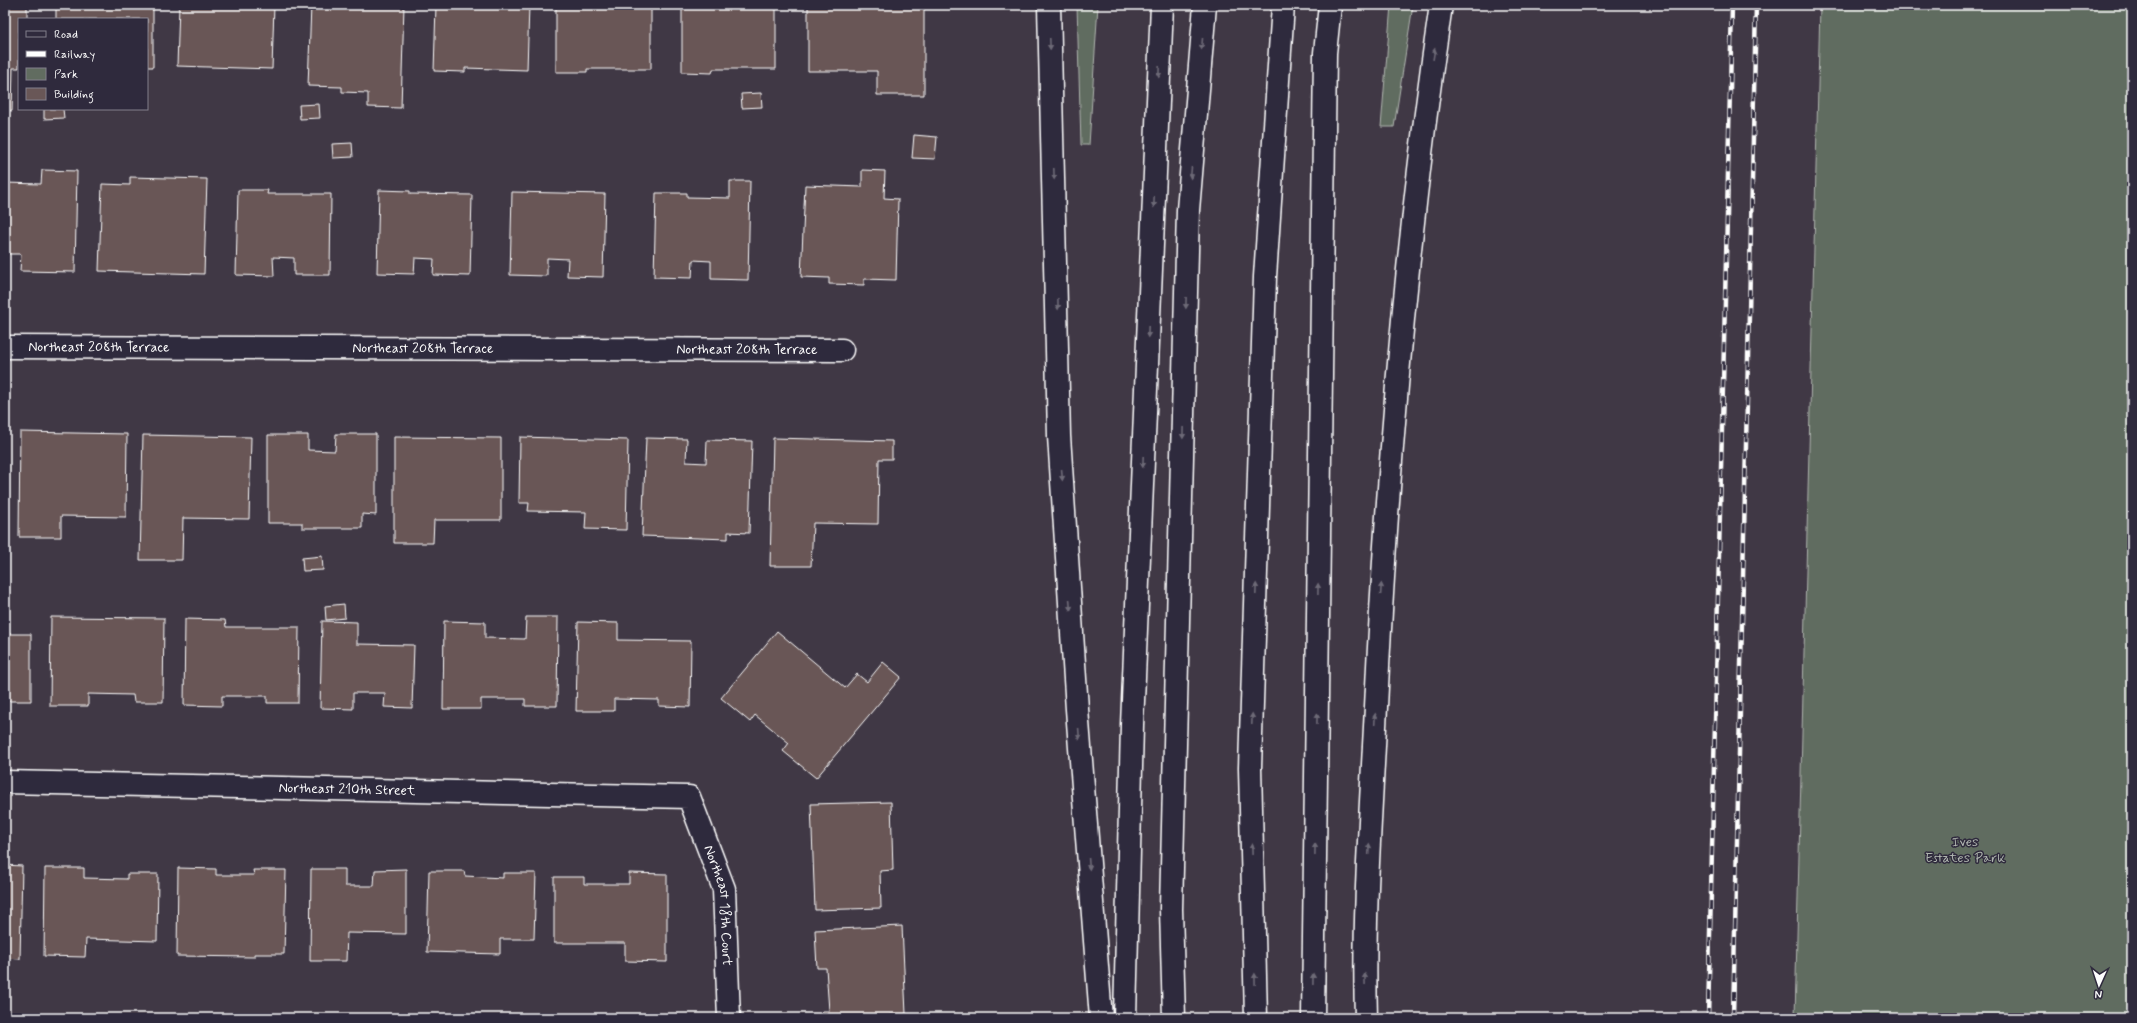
<svg xmlns="http://www.w3.org/2000/svg" width="2137" height="1023" viewBox="0 0 2137 1023" font-family="Mynerve,sans-serif">
  <style>
    .green { fill: #616c60; stroke: #b0b6b0 }
    .building { fill: #695757; stroke: #fff }
    .lines { fill: none; stroke-linecap: round; stroke-linejoin: round }
    .street-casing { stroke: #fff; stroke-width: 25 }
    .highway-casing { stroke: #fff; stroke-width: 25 }
    .street { stroke: #2f2a3d; stroke-width: 22 }
    .highway { stroke: #2f2a3d; stroke-width: 22 }
    .rail-casing { stroke: #fff; stroke-width: 4.5 }
    .rail { stroke: #2f2a3d; stroke-width: 3; stroke-dasharray: 9; stroke-linecap: butt }
    .oneway { fill: #6d6a77 }
    .labels { text-anchor: middle; dominant-baseline: central; stroke-width: 3; stroke-linejoin: round; paint-order: stroke }
    .street-label { font-size: 14px; fill: #fff; stroke: #2f2a3d }
    .park-label { font-size: 14px; fill: #b0b6b0; stroke: #2f2a3d }
  </style>
  <rect width="100%" height="100%" fill="#403845"/>
  <filter id="ink" filterUnits="userSpaceOnUse"><feTurbulence type="fractalNoise" baseFrequency=".025" numOctaves="2"/><feDisplacementMap in="SourceGraphic" scale="8" xChannelSelector="R" yChannelSelector="G"/><feConvolveMatrix kernelMatrix="1 2 1 2 8 2 1 2 1" color-interpolation-filters="sRGB"/></filter>
  <g filter="url(#ink)">
    <path class="green" d="M1077,5H1098L1089,145H1081Z
      M1391,5H1413L1394,127H1381Z
      M1820,5H2132V1018H1795Z"/>
    <path class="building" d="M5,5H27V19H19V68H13L12,111L5,110Z
      M56,5H153V67H147V19H56Z
      M179,5H274L272,69L177,66Z
      M311,5H404L401,108L368,107V93L342,92V87L308,86Z
      M436,5H529L527,70L465,68V72L434,71Z
      M556,5H651V69H587V72H556Z
      M682,5H719V7L776,5V69H713L712,73L682,72Z
      M808,5H844V8H864V5H924V95H877V71H808Z
      M761,93L762,107L742,108L741,94Z
      M319,104L320,118L300,119L299,105Z
      M44,109H63L64,118L44,119Z
      M914,135L937,137L935,159L912,158Z
      M352,143L353,157L333,158L332,144Z
      M42,170L77,171L75,272L20,271L21,254H5V183L41,184Z
      M862,170L885,171L884,198L898,199L896,280L864,279V285L829,284V278L801,277L805,185L862,187Z
      M130,177L207,179L204,274L99,271L102,184L130,185Z
      M730,181H750L748,280L711,279V261L693,260L692,278L654,277L656,193H687V197L730,198Z
      M238,190H268L267,194H331L330,275H294V258L273,257L274,276L236,275Z
      M379,190L410,191V194L472,195L470,276L433,275L434,259L415,258L414,274L377,273Z
      M512,192L605,194L603,277L567,276L568,259L547,258V276L510,275Z
      M20,432L127,434L126,517L61,516V537H19Z
      M336,434H376V515L362,514V528H302V523H268V435H308V450L335,451Z
      M143,435L251,437L249,519L183,518L182,560H140Z
      M394,437L501,438V520H434L433,543H394Z
      M520,437L628,440L626,530L585,529L586,512L528,511L529,503H519Z
      M646,438L687,439L686,462L706,463L707,440L752,441L749,533L728,532V539L642,536Z
      M773,438L892,441V459H879L878,524L813,523L811,566H770Z
      M322,556L323,570L303,571L302,558Z
      M344,604L345,618L326,620L325,606Z
      M51,617L164,618L163,702H134L133,695L88,694V706H50Z
      M526,617H558L557,706H525V699H481V709H443L444,621L485,622V638L525,639Z
      M185,619L225,620L226,627H299L298,703H267V696H222V706L184,705Z
      M322,621L357,622V644L414,645L412,708L384,707L385,693H353V709L320,708Z
      M578,622L618,623V640L691,641L690,707L659,706V700L614,699V711H576Z
      M777,631L845,688L857,674L867,682L883,662L901,677L816,778L783,751L789,743L755,715L750,722L721,698Z
      M5,634H31V701H5Z
      M891,802L893,870L880,871L881,908L815,910L811,804Z
      M5,865L22,866L20,959L5,958Z
      M45,868H84V878L127,879V874H158L157,941L86,939L85,957L44,956Z
      M178,868L216,869V875H254L253,870H286L284,954H254V957L177,956Z
      M311,869H345V886H374L375,870L406,869V934L347,933L346,961H310Z
      M429,871H464L465,876L503,878V873H536L534,939H500V954L427,952Z
      M629,873L667,874V962L625,961V943H554V877H584V884H629Z
      M902,926L906,1014L889,1015V1018H823L822,1011H829L826,968H817L815,930Z"/>
    <g class="lines">
      <g class="street-casing">
        <g id="street">
          <path id="s1" d="M5,347L842,350"/>
          <path id="s2" d="M5,782L689,797L724,889L729,1018"/>
        </g>
      </g>
      <g class="highway-casing">
        <path id="highway" d="M1049,5L1059,436L1077,709L1101,1018
          M1125,1018L1132,725L1162,5
          M1174,1018L1171,909L1188,210L1205,5
          M1256,1018L1250,768L1265,277L1283,5
          M1313,1018L1325,53L1330,5
          M1366,1018C1363,914 1371,810 1376,707C1387,472 1406,238 1441,5"/>
      </g>
      <use href="#street" class="street"/>
      <use href="#highway" class="highway"/>
      <g class="rail-casing">
        <path id="rail" d="M1708,1018L1732,5
          M1733,1018L1756,5"/>
      </g>
      <use href="#rail" class="rail"/>
    </g>
    <defs><path id="oneway-solid" d="M-6-.8H1V-3.2L6.5 0L1 3.2V.8H-6Z"/></defs>
    <g class="oneway">
      <use href="#oneway-solid" transform="translate(1050 44) rotate(88)"/>
      <use href="#oneway-solid" transform="translate(1202 44) rotate(95)"/>
      <use href="#oneway-solid" transform="translate(1434 54) rotate(-81)"/>
      <use href="#oneway-solid" transform="translate(1159 72) rotate(92)"/>
      <use href="#oneway-solid" transform="translate(1191 173) rotate(95)"/>
      <use href="#oneway-solid" transform="translate(1054 174) rotate(88)"/>
      <use href="#oneway-solid" transform="translate(1154 202) rotate(92)"/>
      <use href="#oneway-solid" transform="translate(1186 303) rotate(91)"/>
      <use href="#oneway-solid" transform="translate(1058 304) rotate(89)"/>
      <use href="#oneway-solid" transform="translate(1148 332) rotate(92)"/>
      <use href="#oneway-solid" transform="translate(1183 433) rotate(91)"/>
      <use href="#oneway-solid" transform="translate(1143 462) rotate(92)"/>
      <use href="#oneway-solid" transform="translate(1062 475) rotate(86)"/>
      <use href="#oneway-solid" transform="translate(1256 589) rotate(-88)"/>
      <use href="#oneway-solid" transform="translate(1318 589) rotate(-89)"/>
      <use href="#oneway-solid" transform="translate(1381 589) rotate(-86)"/>
      <use href="#oneway-solid" transform="translate(1070 605) rotate(86)"/>
      <use href="#oneway-solid" transform="translate(1252 719) rotate(-88)"/>
      <use href="#oneway-solid" transform="translate(1317 719) rotate(-89)"/>
      <use href="#oneway-solid" transform="translate(1375 719) rotate(-87)"/>
      <use href="#oneway-solid" transform="translate(1079 734) rotate(86)"/>
      <use href="#oneway-solid" transform="translate(1252 849) rotate(-91)"/>
      <use href="#oneway-solid" transform="translate(1315 849) rotate(-89)"/>
      <use href="#oneway-solid" transform="translate(1369 849) rotate(-87)"/>
      <use href="#oneway-solid" transform="translate(1089 864) rotate(86)"/>
      <use href="#oneway-solid" transform="translate(1255 979) rotate(-91)"/>
      <use href="#oneway-solid" transform="translate(1313 979) rotate(-89)"/>
      <use href="#oneway-solid" transform="translate(1365 979) rotate(-91)"/>
    </g>
  </g>
  <g class="labels">
    <g class="street-label">
      <text stroke="none"><textPath href="#s1" startOffset="94">Northeast 208th Terrace</textPath></text>
      <text stroke="none"><textPath href="#s1" startOffset="418">Northeast 208th Terrace</textPath></text>
      <text stroke="none"><textPath href="#s1" startOffset="742">Northeast 208th Terrace</textPath></text>
      <text stroke="none"><textPath href="#s2" startOffset="342">Northeast 210th Street</textPath></text>
      <text stroke="none"><textPath href="#s2" startOffset="798">Northeast 18th Court</textPath></text>
    </g>
    <g class="park-label">
      <text x="1965" y="842">Ives<tspan x="1965" dy="16">Estates Park</tspan></text>
    </g>
  </g>
  <rect width="2137" height="1023" fill="none" stroke="#2f2a3d" stroke-width="20"/>
  <rect x="10" y="10" width="2117" height="1003" fill="none" stroke="#fff" stroke-width="1.5" filter="url(#ink)"/>
  <rect x="18" y="18" width="130" height="92" fill="#2f2a3d" stroke="#827f8b"/>
  <rect x="26" y="31" width="20" height="6" fill="#2f2a3d" stroke="#827f8b"/>
  <text x="54" y="38" font-size="12" fill="#ffffff">Road</text>
  <rect x="26" y="51" width="20" height="6" fill="#ffffff" stroke="#827f8b"/>
  <text x="54" y="58" font-size="12" fill="#ffffff">Railway</text>
  <rect x="26" y="68" width="20" height="12" fill="#616c60" stroke="#827f8b"/>
  <text x="54" y="78" font-size="12" fill="#ffffff">Park</text>
  <rect x="26" y="88" width="20" height="12" fill="#695757" stroke="#827f8b"/>
  <text x="54" y="98" font-size="12" fill="#ffffff">Building</text>
  <g transform="translate(2099 985) rotate(183)" stroke="#2f2a3d" stroke-width="3" paint-order="stroke">
  <path d="M0-3L7 15L0 10L-7 15Z" fill="#ffffff"/>
  <text y="-6" font-size="11" font-weight="bold" text-anchor="middle" fill="#ffffff">N</text>
  </g>
</svg>
